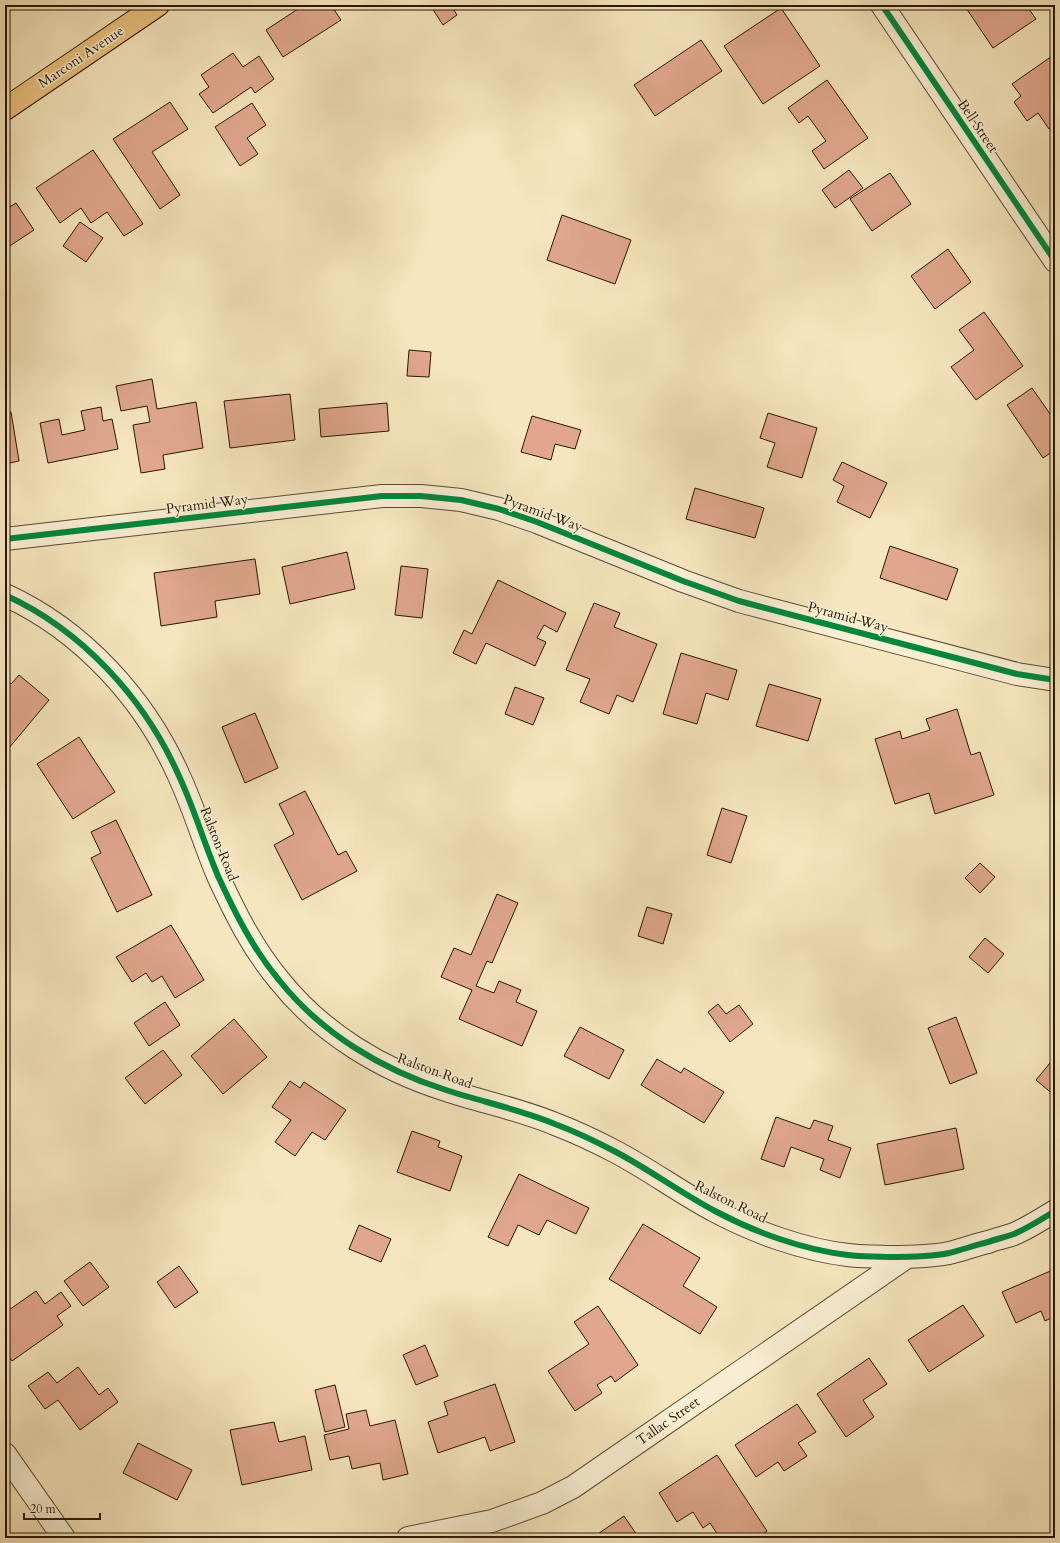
<svg xmlns="http://www.w3.org/2000/svg" width="1060" height="1543" viewBox="0 0 1060 1543" font-family="Cardo,serif">
  <style>
    .building { fill: #e0a78d; stroke: #291601 }
    .lines { fill: none; stroke-linecap: round; stroke-linejoin: round }
    .minor-casing { stroke: #5c4a30; stroke-width: 24 }
    .major-casing { stroke: #291601; stroke-width: 24 }
    .minor { stroke: #f9efd4; stroke-width: 22 }
    .major { stroke: #ebc37e; stroke-width: 22 }
    .cycleway-casing { stroke: #f9efd4; stroke-width: 8 }
    .cycleway { stroke: #00873e; stroke-width: 6 }
    .labels { text-anchor: middle; dominant-baseline: central; stroke-width: 3; stroke-linejoin: round; paint-order: stroke }
    .street-label { font-size: 14px; fill: #291601; stroke: #f9efd4 }
  </style>
  <rect width="100%" height="100%" fill="#f6e6bd"/>
  <filter id="stains"><feTurbulence type="fractalNoise" baseFrequency=".005" numOctaves="4"/><feColorMatrix values="0 0 0 0 .2 0 0 0 0 .09 0 0 0 0 .02 0 0 0 .5 -.17"/></filter>
  <radialGradient id="worn" r=".72"><stop offset=".6" stop-color="#630" stop-opacity="0"/><stop offset="1" stop-color="#630" stop-opacity=".3"/></radialGradient>
  <path class="building" d="M304,5H331L341,20L283,57L266,30Z
    M430,5H451L457,15L443,25Z
    M964,5H1026L1036,19L993,48Z
    M781,8L820,66L763,104L724,46Z
    M701,40L722,71L655,116L634,85Z
    M233,53L243,67L259,56L274,79L255,93L251,87L213,113L199,94L209,87L201,75Z
    M1055,54V125L1049,129L1038,113L1027,121L1014,102L1021,96L1012,84Z
    M827,80L868,138L824,169L812,151L826,141L808,116L799,123L788,108Z
    M170,102L188,129L152,152L180,195L160,209L113,139Z
    M252,103L266,125L247,138L258,154L240,166L215,127Z
    M93,150L143,224L124,236L107,212L91,223L81,208L60,223L36,188Z
    M849,170L863,188L835,208L822,190Z
    M890,173L911,204L872,231L850,199Z
    M16,203L34,230L5,249V210Z
    M562,215L631,240L615,284L547,260Z
    M80,222L103,238L86,262L63,246Z
    M948,249L971,282L935,309L911,276Z
    M984,312L1023,366L976,400L951,367L974,350L959,330Z
    M409,350L431,352L429,377L407,376Z
    M152,379L157,409L196,402L203,448L163,455L165,469L141,473L133,425L150,422L147,406L121,411L116,386Z
    M1032,388L1055,421V450L1043,458L1007,405Z
    M290,394L295,440L230,448L224,401Z
    M387,403L389,431L321,437L319,409Z
    M101,407L103,421L112,419L118,449L48,463L40,423L59,419L62,435L85,430L81,411Z
    M11,412L19,461L5,464V413Z
    M768,413L817,428L802,478L767,467L775,443L760,438Z
    M532,416L581,430L575,449L555,444L551,460L521,452Z
    M842,462L887,483L870,518L837,502L844,486L833,480Z
    M695,488L764,508L755,538L686,519Z
    M890,546L958,569L947,600L880,578Z
    M347,552L355,589L290,604L282,567Z
    M255,559L260,594L215,601L217,617L161,626L154,573Z
    M401,566L428,569L422,618L395,615Z
    M498,580L566,613L557,632L544,625L537,638L546,642L535,666L486,643L476,664L453,653L464,630L472,634Z
    M594,603L620,613L614,627L657,644L633,702L617,695L609,714L580,702L590,679L566,670Z
    M681,653L737,670L728,700L706,693L697,724L663,714Z
    M19,675L49,700L9,748L5,744V679L11,684Z
    M769,684L821,699L808,741L756,726Z
    M515,687L544,698L533,725L505,714Z
    M957,709L971,755L980,752L994,795L935,814L929,793L895,804L875,739L900,731L902,739L930,730L926,719Z
    M255,713L278,768L245,783L222,727Z
    M79,737L115,792L73,819L37,764Z
    M305,791L338,855L346,851L357,871L302,900L274,845L294,834L279,804Z
    M722,808L747,816L731,863L707,855Z
    M116,820L152,895L117,912L91,858L101,853L91,832Z
    M980,863L995,877L980,893L965,878Z
    M497,894L518,903L492,963L487,961L476,986L494,993L499,981L521,990L516,1002L537,1011L522,1046L459,1019L472,990L441,977L454,948L471,955Z
    M647,907L672,914L663,944L638,936Z
    M171,925L204,980L175,998L162,976L152,982L146,973L132,982L116,957Z
    M985,938L1004,954L988,973L969,957Z
    M165,1002L180,1025L149,1046L134,1023Z
    M718,1004L726,1014L739,1005L753,1024L730,1042L708,1012Z
    M956,1017L977,1073L950,1084L928,1028Z
    M234,1019L267,1057L223,1094L191,1056Z
    M580,1027L624,1050L609,1079L564,1056Z
    M163,1050L182,1075L145,1104L125,1078Z
    M1055,1057V1096L1036,1080Z
    M657,1059L681,1073L684,1068L724,1092L704,1123L641,1085Z
    M290,1081L300,1088L304,1082L346,1110L325,1140L312,1132L295,1156L275,1142L291,1120L272,1107Z
    M776,1117L810,1129L814,1120L833,1126L828,1140L851,1148L840,1178L820,1170L824,1159L791,1147L784,1167L761,1159Z
    M956,1128L964,1169L885,1185L877,1144Z
    M412,1131L440,1141L438,1147L462,1156L450,1191L397,1172Z
    M519,1174L589,1208L576,1234L547,1220L539,1235L518,1225L508,1246L488,1237Z
    M643,1224L700,1258L683,1286L717,1307L700,1334L609,1279Z
    M359,1225L391,1239L381,1262L349,1249Z
    M90,1262L109,1287L83,1306L64,1281Z
    M179,1266L198,1292L175,1308L157,1282Z
    M1055,1269V1316L1045,1321L1041,1311L1016,1323L1002,1292Z
    M36,1291L45,1304L61,1292L71,1306L57,1316L63,1325L12,1361L5,1351V1304L9,1310Z
    M963,1305L984,1336L929,1372L908,1340Z
    M598,1306L638,1365L615,1382L611,1376L597,1385L602,1393L575,1411L548,1371L589,1344L574,1322Z
    M425,1345L438,1376L416,1385L403,1355Z
    M869,1358L887,1384L863,1400L874,1417L846,1437L817,1394Z
    M78,1367L99,1395L108,1388L118,1402L80,1430L58,1400L45,1409L28,1386L48,1372L57,1383Z
    M495,1384L515,1442L490,1451L485,1437L438,1453L428,1422L448,1415L444,1402Z
    M335,1385L345,1427L325,1432L315,1390Z
    M797,1404L816,1432L798,1443L807,1456L784,1471L778,1462L756,1477L735,1445Z
    M366,1410L370,1426L395,1420L408,1474L383,1480L380,1463L352,1469L349,1456L330,1460L324,1435L349,1429L346,1414Z
    M274,1422L279,1442L305,1436L312,1470L242,1485L230,1430Z
    M138,1443L192,1470L177,1500L123,1473Z
    M717,1455L767,1531L757,1538H734L732,1535L728,1538H720L710,1523L703,1528L693,1512L677,1522L659,1493Z
    M624,1516L639,1538H592Z"/>
  <g class="lines">
    <g class="minor-casing">
      <path id="minor" d="M882,5L1055,261
        M5,539L382,496H421L461,500L499,509L537,522L683,581L739,601L1017,674L1055,680
        M5,595C82,630 145,699 179,776C194,808 204,843 218,876C235,913 253,949 279,980C321,1033 382,1070 446,1090C482,1102 519,1109 555,1124C576,1132 597,1142 616,1152C650,1170 681,1193 715,1211C754,1232 804,1250 848,1255C862,1257 875,1256 889,1257C908,1257 930,1257 949,1253C962,1250 975,1245 988,1242C996,1239 1006,1237 1014,1234C1028,1228 1042,1219 1055,1211
        M5,1454L64,1538
        M408,1538L492,1521L542,1503L573,1487L907,1257"/>
    </g>
    <g class="major-casing">
      <path id="major" d="M5,109L158,5"/>
    </g>
    <use href="#minor" class="minor"/>
    <use href="#major" class="major"/>
    <g class="cycleway-casing">
      <path id="cycleway" d="M882,5L1055,261
        M5,539L382,496H421L461,500L499,509L537,522L683,581L739,601L1017,674L1055,680
        M5,595C82,630 145,699 179,776C194,808 204,843 218,876C235,913 253,949 279,980C321,1033 382,1070 446,1090C482,1102 519,1109 555,1124C576,1132 597,1142 616,1152C650,1170 681,1193 715,1211C754,1232 804,1250 848,1255C862,1257 875,1256 889,1257C908,1257 930,1257 949,1253C962,1250 975,1245 988,1242C996,1239 1006,1237 1014,1234C1028,1228 1042,1219 1055,1211"/>
    </g>
    <use href="#cycleway" class="cycleway"/>
  </g>
  <g class="labels">
    <g class="street-label">
      <text transform="translate(81 57) rotate(-34)">Marconi Avenue</text>
      <text transform="translate(978 126) rotate(56)">Bell Street</text>
      <text transform="translate(207 504) rotate(-7)">Pyramid Way</text>
      <text transform="translate(543 513) rotate(20)">Pyramid Way</text>
      <text transform="translate(848 617) rotate(15)">Pyramid Way</text>
      <text transform="translate(219 844) rotate(68)">Ralston Road</text>
      <text transform="translate(435 1071) rotate(20)">Ralston Road</text>
      <text transform="translate(731 1202) rotate(26)">Ralston Road</text>
      <text transform="translate(668 1421) rotate(-35)">Tallac Street</text>
    </g>
  </g>
  <rect width="1060" height="1543" fill="none" stroke="#f6e6bd" stroke-width="20"/>
  <rect x="6" y="6" width="1048" height="1531" fill="none" stroke="#291601" stroke-width="2"/>
  <rect x="10" y="10" width="1040" height="1523" fill="none" stroke="#291601"/>
  <path d="M24 1513v6h76v-6" fill="none" stroke="#291601" stroke-width="2"/>
  <text x="30" y="1513" font-size="12" fill="#291601" stroke="#f9efd4" stroke-width="3" paint-order="stroke">20 m</text>
  <rect width="100%" height="100%" filter="url(#stains)"/>
  <rect width="100%" height="100%" fill="url(#worn)"/>
</svg>
